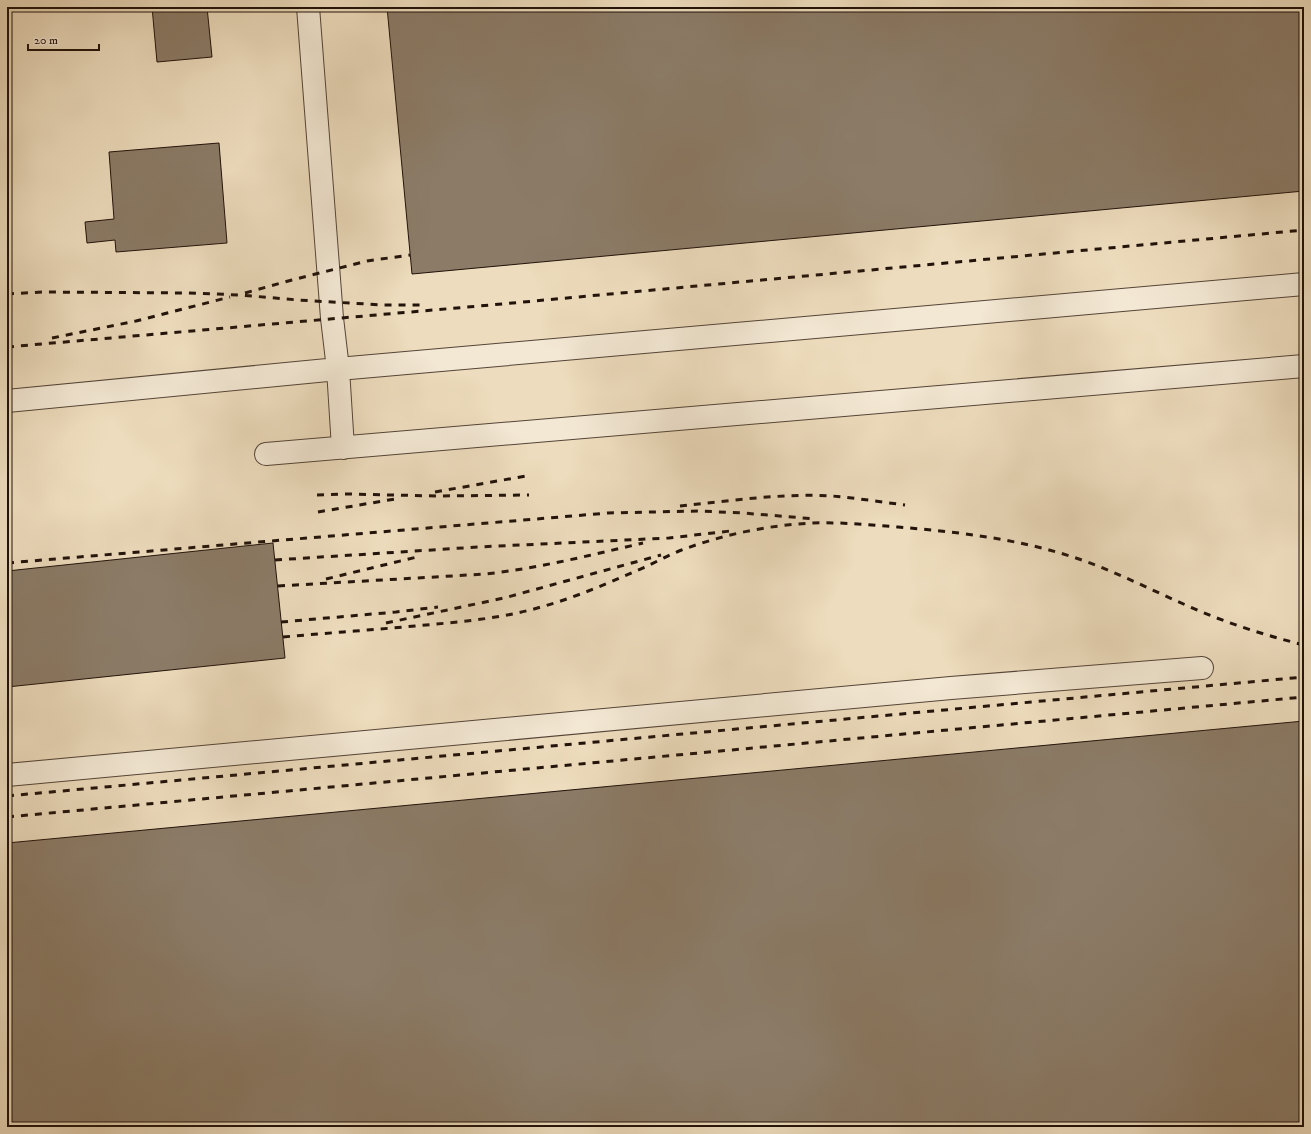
<svg xmlns="http://www.w3.org/2000/svg" width="1311" height="1134" viewBox="0 0 1311 1134" font-family="'IM FELL DW Pica',serif">
  <style>
    .building { fill: #8b7b67; stroke: #21120a }
    .lines { fill: none; stroke-linecap: round; stroke-linejoin: round }
    .minor-casing { stroke: #544437; stroke-width: 24 }
    .minor { stroke: #f3e8d4; stroke-width: 22 }
    .rail { stroke: #21120a; stroke-width: 3; stroke-dasharray: 7 7; stroke-linecap: butt }
  </style>
  <rect width="100%" height="100%" fill="#eddcbd"/>
  <filter id="stains"><feTurbulence type="fractalNoise" baseFrequency=".005" numOctaves="4"/><feColorMatrix values="0 0 0 0 .2 0 0 0 0 .09 0 0 0 0 .02 0 0 0 .5 -.17"/></filter>
  <radialGradient id="worn" r=".72"><stop offset=".6" stop-color="#630" stop-opacity="0"/><stop offset="1" stop-color="#630" stop-opacity=".3"/></radialGradient>
  <path class="building" d="M152,7H207L212,57L157,62Z
    M387,7H1300L1304,50V191L412,274Z
    M219,143L227,243L116,252L115,240L87,243L85,222L114,219L109,152Z
    M273,543L285,658L7,687V571Z
    M1304,721V1127H7V843Z"/>
  <g class="lines">
    <g class="minor-casing">
      <path id="minor" d="M308,7L332,318L338,369L343,448
        M7,401L338,369L1304,284
        M266,454L1304,366
        M7,775L951,688L1202,668"/>
    </g>
    <use href="#minor" class="minor"/>
    <path class="rail" d="M245,293L292,280L367,261L410,255
      M7,294L44,292L189,293L240,295L298,300L383,305H425
      M52,338L136,321L230,297
      M7,347L491,305L1304,230
      M435,492L526,476
      M317,495L347,494L437,496L529,495
      M680,506C730,501 782,493 832,496C856,498 881,502 905,505
      M318,512L395,499
      M275,560L478,547L669,538L730,531
      M7,563L608,513L698,511L743,513L816,519
      M326,579L421,556
      M278,586L486,574C540,568 591,555 643,543
      M281,622L396,612L438,607
      M386,623L504,598L661,555
      M283,637C327,633 371,630 415,626C458,622 500,619 541,607C577,597 611,582 645,567C656,562 667,556 679,551C721,535 768,525 813,523C842,522 870,525 898,527C959,532 1019,539 1076,558C1115,571 1151,590 1188,606C1226,623 1264,635 1304,645
      M7,796L1304,677
      M7,817L1304,697"/>
  </g>
  <rect width="1311" height="1134" fill="none" stroke="#eddcbd" stroke-width="24"/>
  <rect x="8" y="8" width="1295" height="1118" fill="none" stroke="#21120a" stroke-width="2"/>
  <rect x="12" y="12" width="1287" height="1110" fill="none" stroke="#21120a"/>
  <path d="M28 44v6h71v-6" fill="none" stroke="#21120a" stroke-width="2"/>
  <text x="34" y="44" font-size="12" fill="#21120a" stroke="#f3e8d4" stroke-width="3" paint-order="stroke">20 m</text>
  <rect width="100%" height="100%" filter="url(#stains)"/>
  <rect width="100%" height="100%" fill="url(#worn)"/>
</svg>
